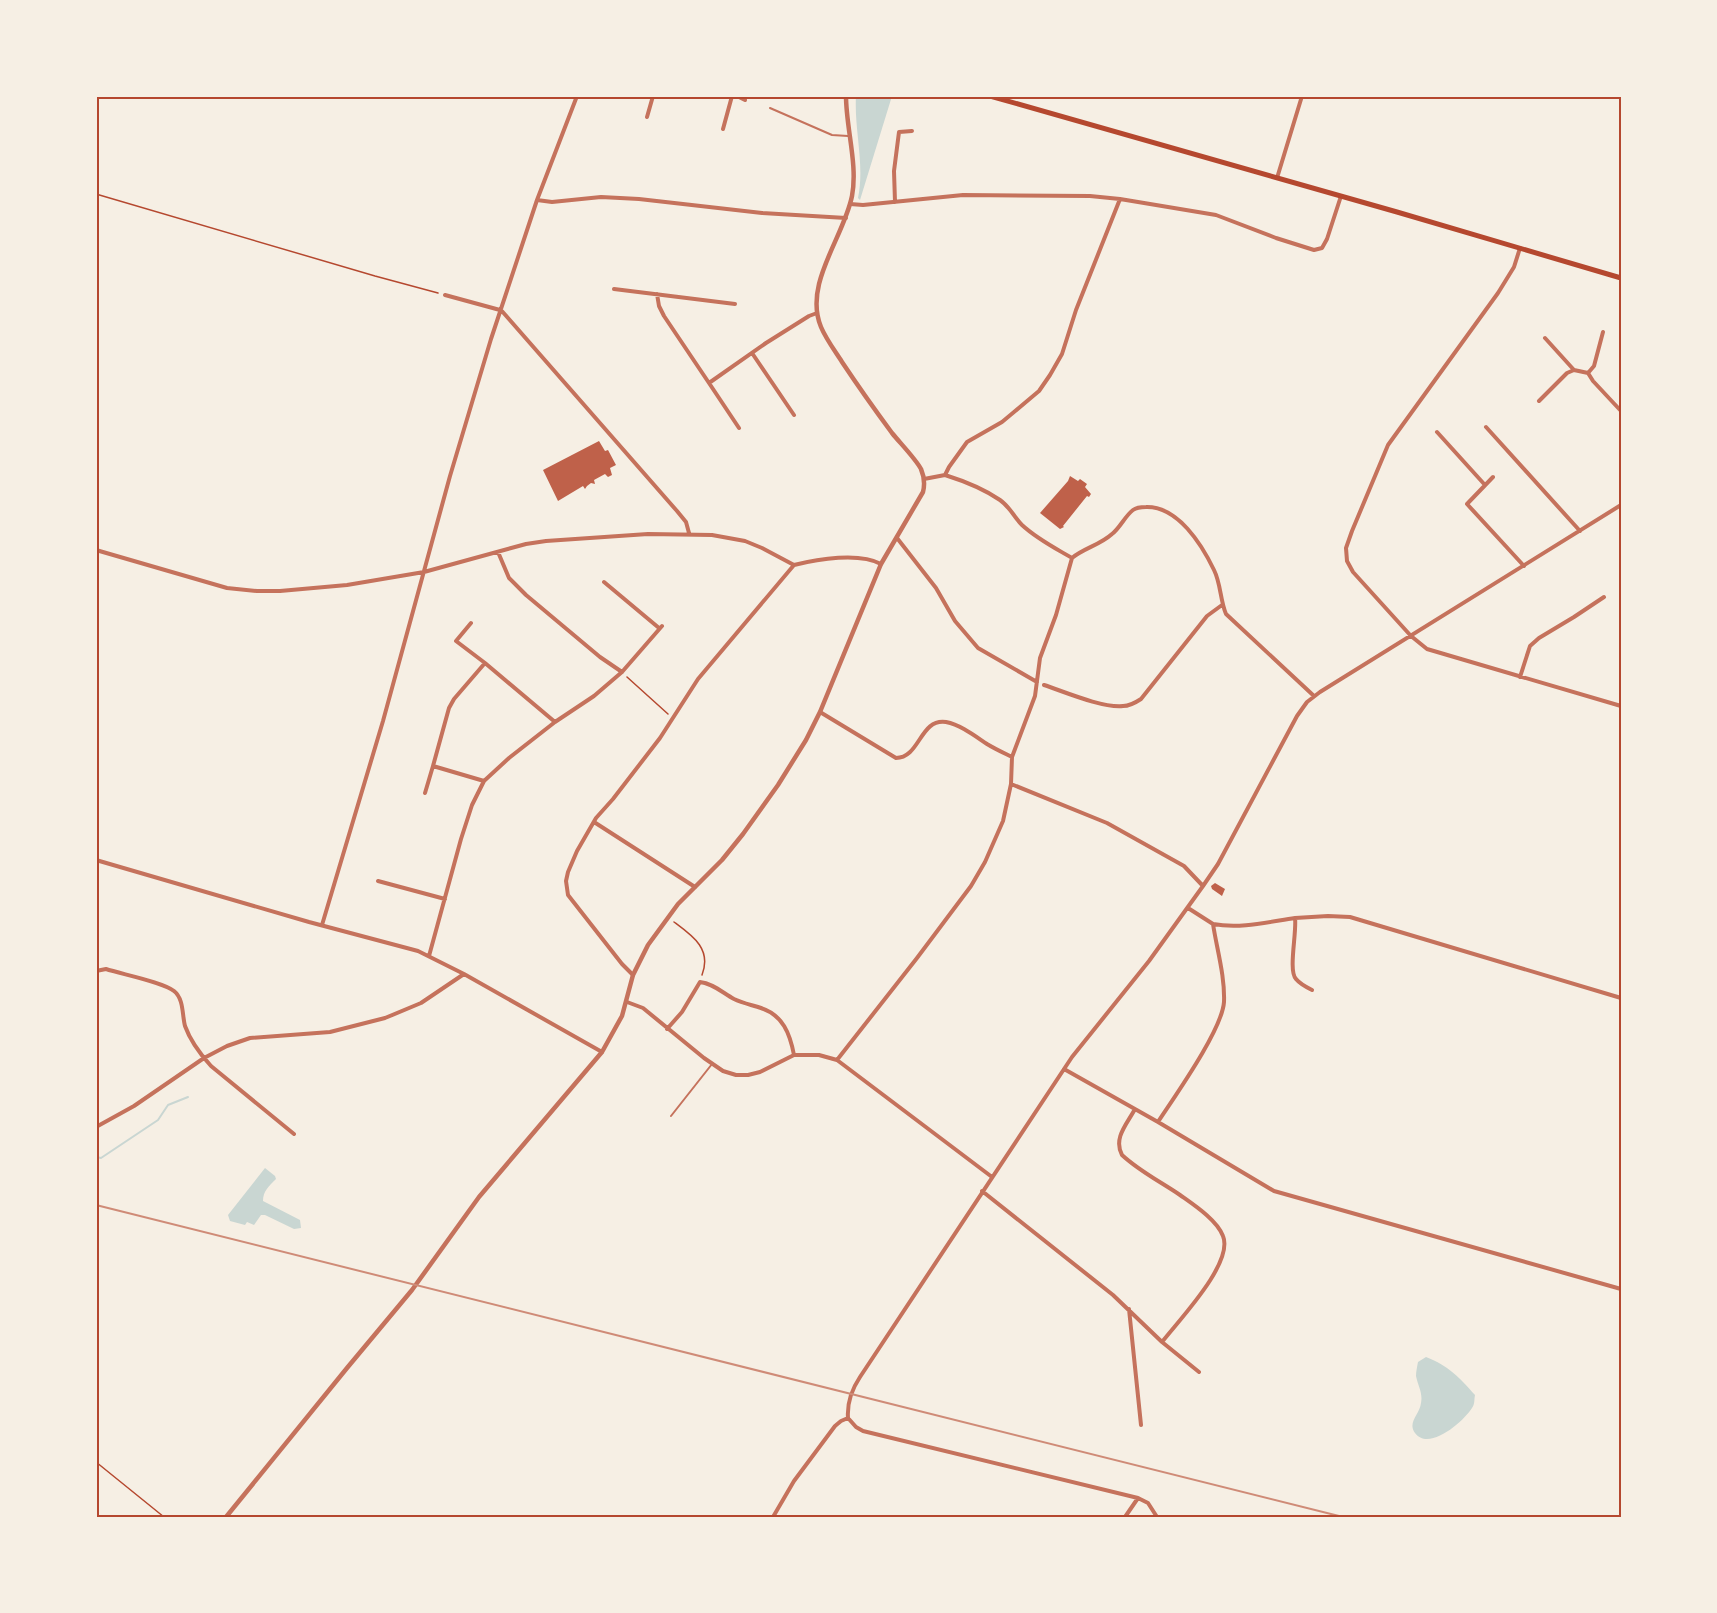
<svg xmlns="http://www.w3.org/2000/svg" width="1717" height="1613" viewBox="0 0 1717 1613" font-family="'Source Sans 3',sans-serif">
  <style>
    .water { fill: #c9d6d2 }
    .lines { fill: none; stroke-linecap: round; stroke-linejoin: round }
    .stream { stroke: #c9d6d2; stroke-width: 2 }
    .building { fill: #bf614a }
    .path { stroke: #b5482f; stroke-width: 1.5 }
    .service { stroke: #c5725c; stroke-width: 2 }
    .minor { stroke: #c5725c; stroke-width: 4 }
    .tertiary { stroke: #c5725c; stroke-width: 4.5 }
    .secondary { stroke: #b5482f; stroke-width: 5 }
    .rail { stroke: #cf8b77; stroke-width: 2 }
    .neatline { fill: none; stroke: #b5482f; stroke-width: 2 }
  </style>
  <rect width="100%" height="100%" fill="#f6efe4"/>
  <path class="water" d="M856,96H892L860,200L858,198C865,165 854,130 856,96Z
    M265,1168L275,1176L276,1179C269,1186 263,1191 263,1201L300,1220L301,1228L294,1229L265,1215H261L254,1225L247,1222L245,1225L230,1221L228,1215Z
    M1426,1357C1449,1366 1459,1377 1475,1395C1474,1400 1475,1404 1472,1408C1464,1421 1429,1452 1415,1433C1407,1422 1420,1414 1421,1403C1423,1393 1418,1386 1416,1376C1416,1372 1417,1367 1418,1362Z"/>
  <g class="lines">
    <path class="stream" d="M96,1157L101,1158L158,1120L168,1105L188,1097"/>
  </g>
  <path class="building" d="M599,441L605,451L608,450L616,465L610,468L612,475L608,477L605,474L594,480L595,484L591,483L587,486L585,489L583,486L558,501L543,470Z
    M1070,476L1078,481L1080,479L1087,484L1085,487L1091,494L1089,497L1087,496L1063,526L1064,527L1060,529L1040,513L1068,481Z
    M1215,883L1225,889L1222,896L1212,889L1211,886Z"/>
  <g class="lines">
    <path class="path" d="M96,194L375,276L438,293
      M627,677L668,714
      M674,922C693,936 712,949 702,975
      M96,1462L164,1517"/>
    <path class="service" d="M770,108L832,135L848,136
      M671,1116L712,1064"/>
    <path class="minor" d="M737,96L745,100
      M647,117L653,96
      M723,129L732,96
      M1277,178L1302,96
      M537,200L552,202L601,197L639,199L762,213L846,218
      M895,202L894,171L899,132L912,131
      M850,204L863,205L963,195L1090,196L1120,199L1216,215L1276,238L1314,250L1322,248L1327,239L1341,196
      M1520,248L1514,267L1498,293L1388,445L1352,531L1346,548L1347,561L1353,572L1411,636L1427,649L1621,706
      M614,289L735,304
      M657,294L659,306L664,316L709,383L766,343L809,316L817,313
      M445,295L500,310
      M501,310L677,511L686,522L689,533
      M1545,338L1574,370
      M752,353L794,415
      M1588,373L1594,366L1603,332
      M709,383L739,428
      M1539,401L1567,373L1574,370L1588,373L1593,381L1621,411
      M1486,427L1580,531
      M1437,432L1485,485
      M945,475L949,467L967,442L1002,422L1014,412L1039,391L1050,375L1062,354L1076,310L1120,199
      M945,475C964,481 984,489 1000,500C1010,507 1014,517 1022,525C1037,539 1055,548 1072,558
      M1493,477L1467,504L1524,566
      M924,479L945,475
      M897,538L936,588L955,621L978,648L1037,682
      M96,550L227,588L257,591H280L347,585L424,572L526,544L546,541L648,534L712,535L745,541L762,548L794,565C818,559 859,552 881,564
      M498,552L509,578L526,595L600,657L622,672
      M604,582L659,628
      M471,623L456,641L485,663L454,699L449,708L433,766L484,781
      M485,663L555,722
      M1520,677L1530,646L1539,638L1574,617L1604,597
      M1044,685C1065,692 1102,708 1123,706C1130,706 1135,703 1141,699L1207,616L1222,605
      M820,712L896,758C920,758 920,718 946,722C961,725 975,736 987,744C995,749 1004,753 1012,757
      M1011,784L1107,823L1184,866L1203,886
      M425,793L433,766
      M594,822L695,887
      M96,860L309,922L418,951L464,974L602,1052
      M378,881L445,899
      M1295,918L1328,916L1350,917L1621,998
      M1213,924C1240,929 1268,922 1295,918C1297,932 1288,971 1296,979C1300,984 1306,987 1312,990
      M322,925L383,721L450,476L491,339L537,200L577,96
      M429,956L461,839L472,805L484,781L509,758L555,722L594,696L622,672L662,626
      M96,971L106,969C121,974 163,982 174,991C184,999 182,1015 185,1026C190,1040 201,1055 211,1066L294,1134
      M633,975L622,964L568,895L566,881L568,872L577,851L596,818L613,799L660,738L698,679L794,565
      M627,1002L643,1008L704,1058L723,1071L736,1075H748L760,1072L794,1055H819L837,1060L992,1177
      M667,1029L682,1012L700,982C712,983 723,993 734,999C742,1003 752,1005 761,1008C783,1015 790,1034 794,1055
      M837,1060L917,958L971,886L985,862L1003,821L1011,784L1012,757L1035,696L1040,658L1056,615L1072,558C1084,548 1100,545 1112,534C1120,528 1125,516 1133,510C1137,507 1142,507 1146,507C1178,506 1202,545 1214,570C1221,584 1220,600 1226,614L1314,696
      M1064,1069L1158,1122L1274,1191L1621,1289
      M1135,1109C1127,1124 1113,1138 1122,1155C1139,1171 1161,1182 1180,1195C1194,1205 1217,1220 1223,1236C1234,1263 1179,1320 1162,1342
      M1158,1122C1175,1096 1222,1030 1224,1002C1225,976 1217,950 1213,924L1188,908
      M96,1127L134,1106L204,1058L227,1046L250,1038L330,1032L385,1018L421,1003L464,974
      M982,1191L1113,1295L1162,1342L1199,1372
      M1129,1309L1141,1425
      M848,1418C847,1404 852,1389 860,1377L1072,1057L1149,961L1203,886L1218,864L1297,716L1307,702L1320,692L1621,505
      M848,1418L856,1427L863,1431L1138,1498L1148,1503L1157,1517
      M773,1517L794,1481L835,1426L841,1421L848,1418
      M1125,1517L1138,1498"/>
    <path class="tertiary" d="M226,1517L347,1368L412,1290L479,1197L602,1052L622,1016L633,975L648,945L678,904L722,860L743,834L778,785L806,740L820,712L881,564L923,492C925,484 924,476 921,469C915,458 900,443 892,433C875,410 858,386 842,362C835,351 826,339 821,327C803,284 844,237 852,196C858,165 846,128 846,96"/>
    <path class="secondary" d="M990,96L1397,212L1621,278"/>
    <path class="rail" d="M96,1205L1343,1517"/>
  </g>
  <rect width="1717" height="1613" fill="none" stroke="#f6efe4" stroke-width="195"/>
  <rect x="98" y="98" width="1522" height="1418" class="neatline"/>
</svg>
